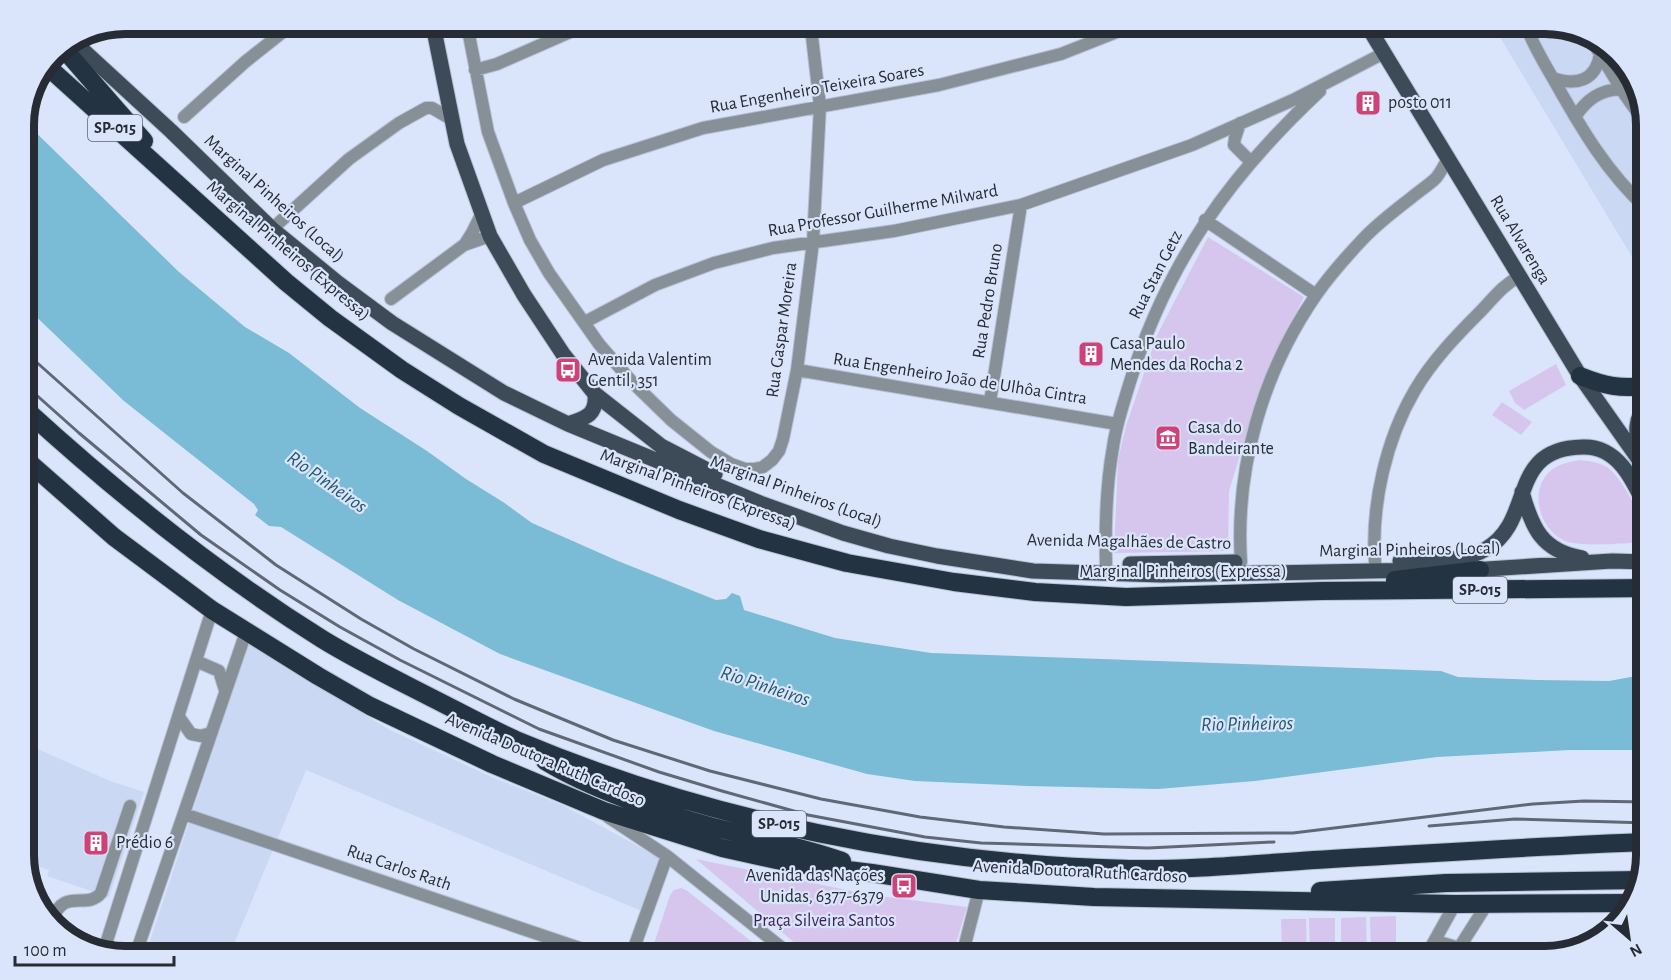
<svg xmlns="http://www.w3.org/2000/svg" width="1671" height="980" viewBox="0 0 1671 980" font-family="'Alegreya Sans',sans-serif">
  <style>
    .built { fill: #cad8f4 }
    .green { fill: #d6c6ed }
    .water { fill: #7abbd6 }
    .lines { fill: none; stroke-linecap: round; stroke-linejoin: round }
    .minor-casing { stroke: #b6c0d4; stroke-width: 14 }
    .major-casing { stroke: #b6c0d4; stroke-width: 17 }
    .highway-casing { stroke: #b6c0d4; stroke-width: 20 }
    .minor { stroke: #879097; stroke-width: 12 }
    .major { stroke: #3c4b57; stroke-width: 15 }
    .highway { stroke: #233341; stroke-width: 18 }
    .rail { stroke: #616875; stroke-width: 3 }
    .labels { text-anchor: middle; dominant-baseline: central; stroke-width: 4.5; stroke-linejoin: round; paint-order: stroke }
    .shield { fill: #dae5fc; stroke: #5d6470; stroke-width: 1.5 }
    .shield-label { font-size: 16px; font-weight: bold; fill: #272c34 }
    .street-label { font-size: 18px; fill: #272c34; stroke: #dae5fc }
    .poi-label { font-size: 18px; fill: #272c34; stroke: #dae5fc; text-anchor: start }
    .park-label { font-size: 18px; fill: #3c1d5b; stroke: #dae5fc }
    .water-label { font-size: 20px; font-style: italic; fill: #23586c; stroke: #dae5fc }
    .rim { fill: none; stroke: #272c34; stroke-width: 8 }
  </style>
  <rect width="100%" height="100%" fill="#dae5fc"/>
  <path class="built" d="M1492,24H1545L1596,38L1633,75L1647,119V282Z
    M248,644L390,730L494,778L562,805L662,859L644,912L306,770L229,956H145Z
    M24,743L110,781L144,792L109,897L47,876L49,870L25,862Z"/>
  <path class="green" d="M1208,237L1304,297L1284,337L1255,406L1229,491L1228,551L1114,553L1118,460L1126,426L1157,335Z
    M1556,364L1566,385L1524,410L1515,403L1509,391Z
    M1502,402L1532,422L1521,435L1492,415Z
    M1579,460C1589,461 1598,462 1607,467C1622,477 1647,524 1647,542C1627,543 1579,548 1563,540C1536,526 1528,483 1556,467C1563,463 1571,462 1579,460Z
    M696,859L871,895L967,907L952,956H810Z
    M681,888L686,890L770,956H652V950L670,895L674,890Z
    M1396,916V956H1371L1370,917Z
    M1366,917L1367,956H1341V918Z
    M1309,918H1335V956H1310Z
    M1281,919H1306L1307,956H1282Z"/>
  <path class="water" d="M24,121L179,272L245,327L289,353L360,408L427,451L466,479L503,502L532,523L618,561L716,600L726,599L732,593L740,596L744,610L835,638L931,653L1441,671L1458,677L1537,680L1609,681L1647,674V754L1638,750H1570L1437,757L1255,781L1158,789L1028,786L915,781L867,774L714,731L500,654L398,600L281,527L269,526L255,515L258,510L254,504L124,401L24,305Z"/>
  <g class="lines">
    <g class="minor-casing">
      <path id="minor" d="M1525,24C1533,45 1544,63 1555,82C1581,128 1607,173 1647,209
        M468,30L488,132L514,203L530,240L549,273L599,344L633,383L671,420L711,452L731,464L745,469H754L763,467L772,460L779,451L783,439L797,370L813,242L820,106L811,28
        M1589,36L1625,95L1647,126
        M475,70L497,64L577,29
        M1553,78C1576,86 1596,81 1600,54
        M184,117L245,62L284,31
        M1575,117C1587,99 1600,90 1621,89
        M1240,123L1235,138L1234,145L1251,162
        M514,203L603,160L703,128L939,85L1061,54L1132,26
        M1205,220L1316,295
        M272,229L349,159L399,123L426,108H432L451,119
        M465,244L472,233L482,213
        M391,299L464,245L490,236
        M585,322L655,285L714,263L773,248L894,231L1021,205L1192,145L1293,100L1384,53
        M797,370L1117,424
        M990,402L1021,205
        M1241,562C1235,469 1262,373 1316,295C1330,275 1346,257 1363,239C1377,224 1394,211 1411,198C1419,191 1429,185 1436,178C1441,172 1444,165 1448,159
        M1375,562C1371,505 1386,439 1415,390C1432,361 1456,336 1479,313C1495,297 1499,288 1520,276
        M1106,564C1105,525 1106,486 1113,447C1116,425 1123,405 1129,385C1166,264 1228,177 1320,91
        M196,661L219,671L225,690
        M179,717L191,734L201,736L211,733
        M184,814L603,956
        M608,817L667,856L792,956
        M52,920C65,886 86,911 101,893L130,806
        M1436,941L1459,948
        M104,950L212,610
        M135,956L246,632
        M631,956L667,856
        M962,956L979,890
        M1426,956L1455,904
        M1454,956L1487,904"/>
    </g>
    <g class="major-casing">
      <path id="major" d="M1367,25L1580,376L1647,471
        M434,30L457,144L490,236L524,295L563,354L595,394L661,446L715,474
        M73,41L171,131L272,229L338,283L392,323L504,393L568,424L760,503L843,533L889,546L937,556L1033,571L1162,575L1420,570
        M568,424C586,418 597,415 595,394
        M1641,462C1639,444 1630,419 1647,408
        M1522,492C1532,528 1542,551 1582,558
        M1400,561C1428,559 1462,564 1486,549C1536,520 1506,448 1583,447C1619,446 1634,482 1647,510
        M1130,564L1235,562
        M1471,570L1612,561L1647,562"/>
    </g>
    <g class="highway-casing">
      <path id="highway" d="M63,48L144,141
        M48,67L286,282L330,318L402,370L459,406L544,454L679,510L759,539L847,563L954,582L1035,592L1126,597L1322,591L1647,588
        M1580,376C1605,386 1620,389 1647,386
        M24,408C117,493 215,572 322,639C356,660 393,678 430,697C458,711 487,727 516,740C708,821 923,864 1130,869C1191,870 1253,864 1314,860C1425,854 1536,846 1647,842
        M24,458L114,537L212,610L318,676L370,706L492,764L604,811L722,848L790,863L872,873L979,890L1094,897L1455,904L1634,903
        M1395,580L1480,570
        M545,761C591,789 661,813 713,827C756,838 800,846 842,861
        M1320,891L1446,883L1640,880"/>
    </g>
    <use href="#minor" class="minor"/>
    <use href="#major" class="major"/>
    <use href="#highway" class="highway"/>
    <path class="rail" d="M24,351L183,493L276,565L361,619L414,649L514,699L613,740L710,771L821,799L920,817L1004,827L1104,834L1293,833L1533,804L1584,801L1647,802
      M24,384L79,433L201,535L280,590L340,627L400,660L539,729L659,772L722,791L808,815L925,837L981,843L1148,848L1274,842
      M1429,826L1515,819L1647,823"/>
  </g>
  <defs>
    <g id="building-square" transform="scale(1.35)"><rect x="-9" y="-9" width="18" height="18" rx="4" fill="#ce4377" stroke="#dae5fc"/><path d="M-4-6H4V6H1V3H-1V6H-4ZM-2.5-4.3h1.7v1.8h-1.7ZM.8-4.3h1.7v1.8H.8ZM-2.5-1h1.7V.8h-1.7ZM.8-1h1.7V.8H.8Z" fill="#fff"/></g>
    <g id="bus-square" transform="scale(1.35)"><rect x="-9" y="-9" width="18" height="18" rx="4" fill="#ce4377" stroke="#dae5fc"/><path d="M-5-6H5V4H4V6H2V4H-2V6H-4V4H-5ZM-3.5-4V0h7V-4ZM-3.5 1.2v1.5H-2V1.2ZM2 1.2v1.5H3.5V1.2Z" fill="#fff"/></g>
    <g id="museum-square" transform="scale(1.35)"><rect x="-9" y="-9" width="18" height="18" rx="4" fill="#ce4377" stroke="#dae5fc"/><path d="M0-6L6-3V-2H-6V-3ZM-5-1h2V3h-2ZM-1-1h2V3h-2ZM3-1h2V3H3ZM-6 4H6V6H-6Z" fill="#fff"/></g>
  </defs>
  <g fill-rule="evenodd">
    <use href="#building-square" x="1368" y="103"/>
    <use href="#building-square" x="1091" y="354"/>
    <use href="#bus-square" x="568" y="370"/>
    <use href="#museum-square" x="1168" y="438"/>
    <use href="#building-square" x="96" y="843"/>
    <use href="#bus-square" x="904" y="886"/>
  </g>
  <g class="labels">
    <g class="shield">
      <rect x="88" y="115" width="54" height="26" rx="4.5"/>
      <rect x="1453" y="577" width="54" height="26" rx="4.5"/>
      <rect x="752" y="811" width="54" height="26" rx="4.5"/>
    </g>
    <g class="shield-label">
      <text x="115" y="128">SP-015</text>
      <text x="1480" y="590">SP-015</text>
      <text x="779" y="824">SP-015</text>
    </g>
    <g class="street-label">
      <text transform="translate(817 89) rotate(-10)">Rua Engenheiro Teixeira Soares</text>
      <text transform="translate(274 199) rotate(42)">Marginal Pinheiros (Local)</text>
      <text transform="translate(883 211) rotate(-10)">Rua Professor Guilherme Milward</text>
      <text transform="translate(1520 240) rotate(59)">Rua Alvarenga</text>
      <text transform="translate(288 251) rotate(40)">Marginal Pinheiros (Expressa)</text>
      <text transform="translate(1156 275) rotate(-63)">Rua Stan Getz</text>
      <text transform="translate(988 301) rotate(-81)">Rua Pedro Bruno</text>
      <text transform="translate(782 330) rotate(-82)">Rua Gaspar Moreira</text>
      <text transform="translate(960 379) rotate(9)">Rua Engenheiro João de Ulhôa Cintra</text>
      <text transform="translate(698 490) rotate(20)">Marginal Pinheiros (Expressa)</text>
      <text transform="translate(796 492) rotate(20)">Marginal Pinheiros (Local)</text>
      <text transform="translate(1129 542) rotate(1)">Avenida Magalhães de Castro</text>
      <text transform="translate(1410 550) rotate(-1)">Marginal Pinheiros (Local)</text>
      <text x="1183" y="572">Marginal Pinheiros (Expressa)</text>
      <text transform="translate(545 760) rotate(23)">Avenida Doutora Ruth Cardoso</text>
      <text transform="translate(399 868) rotate(19)">Rua Carlos Rath</text>
      <text transform="translate(1080 872) rotate(3)">Avenida Doutora Ruth Cardoso</text>
    </g>
    <g class="poi-label">
      <text x="1388" y="103">posto 011</text>
      <text x="1110" y="344">Casa Paulo<tspan x="1110" dy="21">Mendes da Rocha 2</tspan></text>
      <text x="588" y="360">Avenida Valentim<tspan x="588" dy="21">Gentil, 351</tspan></text>
      <text x="1188" y="428">Casa do<tspan x="1188" dy="21">Bandeirante</tspan></text>
      <text x="116" y="843">Prédio 6</text>
      <text x="884" y="876" text-anchor="end">Avenida das Nações<tspan x="884" dy="21">Unidas, 6377-6379</tspan></text>
    </g>
    <g class="park-label">
      <text x="824" y="921">Praça Silveira Santos</text>
    </g>
    <g class="water-label">
      <text transform="translate(327 482) rotate(35)">Rio Pinheiros</text>
      <text transform="translate(765 686) rotate(18)">Rio Pinheiros</text>
      <text transform="translate(1247 724) rotate(-1)">Rio Pinheiros</text>
    </g>
  </g>
  <path d="M0 0H1671V980H0ZM125 34H1545A91 91 0 0 1 1636 125V855A91 91 0 0 1 1545 946H125A91 91 0 0 1 34 855V125A91 91 0 0 1 125 34Z" fill="#dae5fc" fill-rule="evenodd"/>
  <path class="rim" d="M125 34H1545A91 91 0 0 1 1636 125V855A91 91 0 0 1 1545 946H125A91 91 0 0 1 34 855V125A91 91 0 0 1 125 34Z"/>
  <g transform="translate(1629 938) rotate(151)" stroke="#dae5fc" stroke-width="4.5" paint-order="stroke">
  <path d="M0-4.5L10 22L0 15L-10 22Z" fill="#272c34"/>
  <text y="-9" font-size="16" font-weight="bold" text-anchor="middle" fill="#272c34">N</text>
  </g>
  <path d="M15 956v9h159v-9" fill="none" stroke="#272c34" stroke-width="3"/>
  <text x="24" y="956" font-size="18" fill="#272c34" stroke="#dae5fc" stroke-width="4.5" paint-order="stroke">100 m</text>
</svg>
